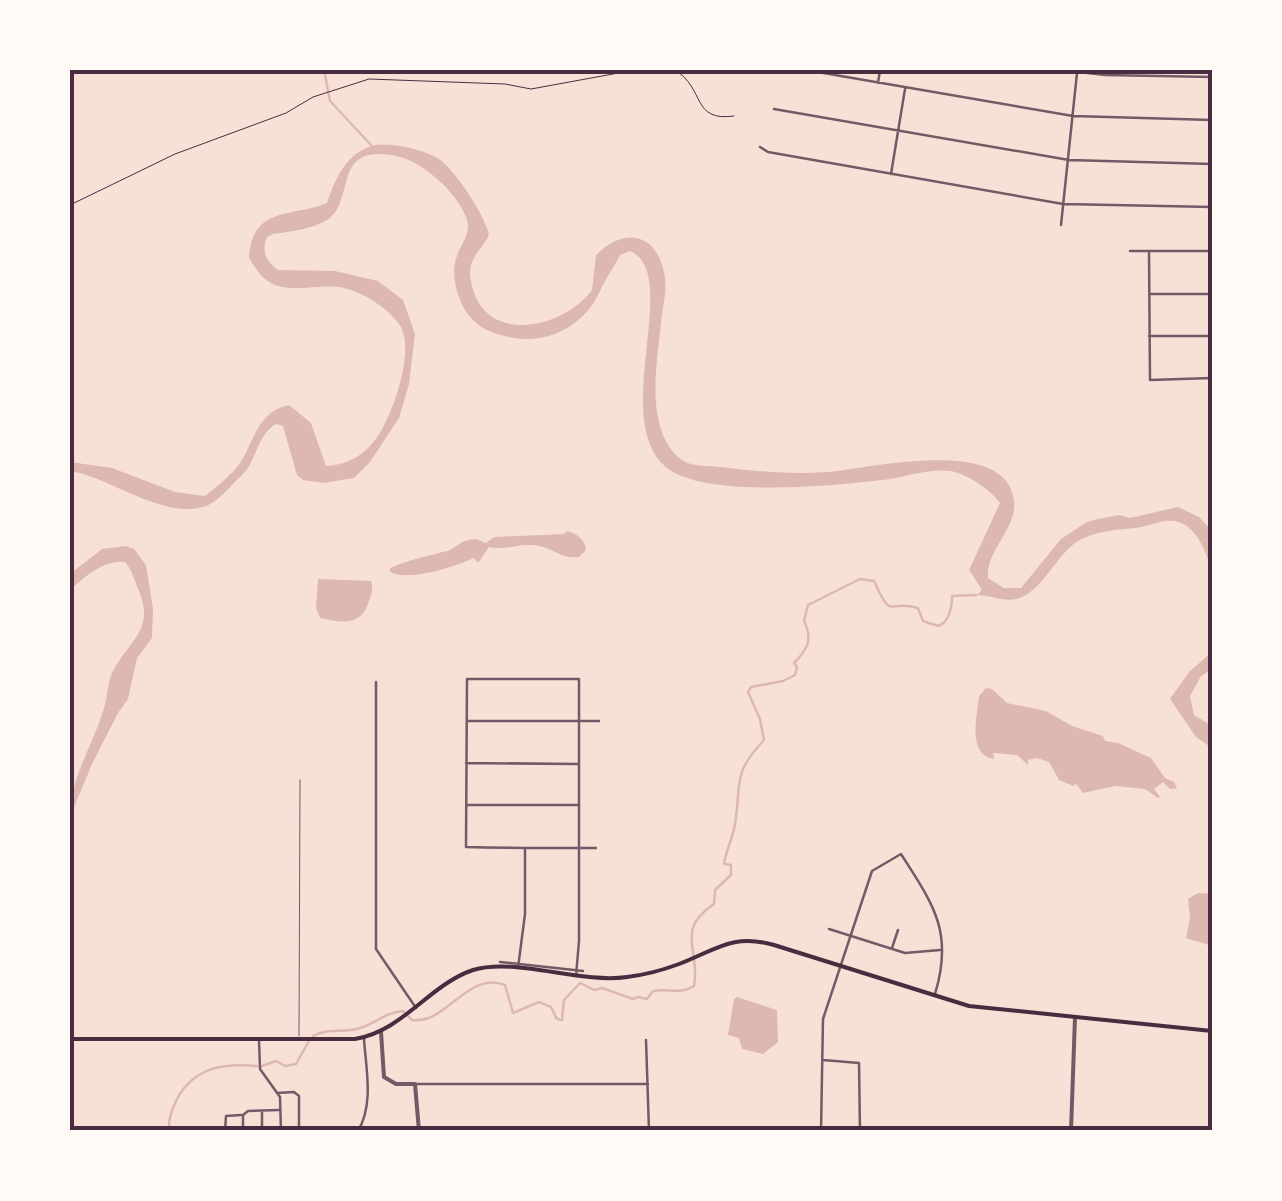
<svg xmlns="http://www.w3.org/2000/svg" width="1282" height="1201" viewBox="0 0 1282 1201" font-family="'Sofia Sans Condensed',sans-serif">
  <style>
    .water { fill: #dcb8b0 }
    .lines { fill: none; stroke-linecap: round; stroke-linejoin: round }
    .stream { stroke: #dcb8b0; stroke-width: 2.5 }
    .path { stroke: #4a2c40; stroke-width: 1 }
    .service { stroke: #755966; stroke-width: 1 }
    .minor { stroke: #755966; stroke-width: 2.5 }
    .tertiary { stroke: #755966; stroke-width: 4 }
    .secondary { stroke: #4a2c40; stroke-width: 4 }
    .neatline { fill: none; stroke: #4a2c40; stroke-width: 4 }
  </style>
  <rect width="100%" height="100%" fill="#f7e1d7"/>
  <path class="water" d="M375,145C393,143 421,149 437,158C453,166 486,217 489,235C485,244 476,252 472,262C468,272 471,283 474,293C493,345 566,326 592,290L596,255C626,225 659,234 665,278C667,293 662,308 661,323C657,364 645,424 677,456C689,468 705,465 720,467C754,471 792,475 827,472C867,469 1007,434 1014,501C1017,530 986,549 988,578L1004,588H1021L1061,539L1087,522L1098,519L1119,515L1130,518L1178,507L1199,517L1212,531V573C1206,550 1194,517 1165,521C1154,523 1145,527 1135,528C1114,530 1093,531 1075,543C1056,557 1043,588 1022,597C1007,604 991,595 977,595L982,590L969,570L1000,503C991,490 966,473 950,471C928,468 904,478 882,480C831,486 722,496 677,474C600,436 686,275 630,251L620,255C616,264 610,272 605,281C600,290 597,299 590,308C566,338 529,346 494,333C477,327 465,315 459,297C455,286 452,271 456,259C460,244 473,233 466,217C457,193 424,163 400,157C332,141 355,196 331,217C319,228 288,232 273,234L267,237C261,251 266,261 278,270L335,271L378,281L403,300L415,334L409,384L399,418L370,462L354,478L323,483L303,480L297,475L283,426L276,424C257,434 257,461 242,475C231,485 219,501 206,506C165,521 110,477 70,471V462L112,468L175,492L205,496C216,487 232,475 240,463C255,440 257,412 289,405L311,423L326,466C350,465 368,453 381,431C394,409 414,352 401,327C391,310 363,292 344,288C322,283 297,293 275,285C262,280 256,269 249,258C252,205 292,218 327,203C336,177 347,152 375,145Z
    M567,531C576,533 585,539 586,550L579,557C562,559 554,549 539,546C522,542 506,551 489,547L478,563L474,558C456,566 410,582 390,572V568C408,560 427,556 447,551C455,549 460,541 469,540C478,538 478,540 486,543L494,537L564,534Z
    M126,546L134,549L146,565L153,609L152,638L137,658L128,699L118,713L92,764L70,817C70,777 93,746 104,708C108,696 107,682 113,671C130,639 156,629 138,589C134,579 132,570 125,562C103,560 86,576 70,590V574L102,549Z
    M318,579L371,581C374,591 371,594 368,604C360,626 341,623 320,618L316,608Z
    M1212,652V669L1201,676L1190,696L1194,715L1212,726V748L1196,737L1170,699L1189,672Z
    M986,688L992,689L1007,703L1046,711L1072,726L1103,736L1105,741L1118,743L1151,758L1165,778L1174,782L1177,788L1170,789L1163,782L1154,789L1160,797L1158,798L1145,789L1115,786L1083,793L1076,784L1073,786L1059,780L1049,762L1037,758L1028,760V765L1017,755L993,753L994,759C967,755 977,717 979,696Z
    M1198,893L1212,894V946L1186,938L1190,917L1188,899Z
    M737,997L777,1010L778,1042L763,1054L742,1049L739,1038L728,1035L734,999Z"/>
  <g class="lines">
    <path class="stream" d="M324,70L330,101L372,146
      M313,1036C328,1027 347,1034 363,1027C377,1022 387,1012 403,1011L412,1020C446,1025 468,970 505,985L513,1013L539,1002L551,1007L557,1019L562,1020L564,1000L580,983L594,990L602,988L633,999L638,997L647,999L653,991C668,988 680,995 694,986C701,949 674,931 714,904L715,890L731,875V865L724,864C726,850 733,838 735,824C742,783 731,775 764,740L760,719L748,692L751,687L783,681L795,675L797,667L794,663C808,649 813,639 804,621L808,605L860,579L874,581C893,622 886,599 918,608L923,621L938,626C949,623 952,607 952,596L976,595
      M262,1066L276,1061L285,1066L296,1064L309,1041
      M169,1131C168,1119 172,1110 177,1099C194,1067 224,1063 257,1066"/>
    <path class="path" d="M675,70C706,89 691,122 734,116
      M70,205L175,154L286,113L313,97L369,79L505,84L531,89L635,70"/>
    <path class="service" d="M299,1036L300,780"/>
    <path class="minor" d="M806,70L1073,116L1212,120
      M1062,70L1105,75L1212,77
      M878,83L880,70
      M774,109L1069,160L1212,164
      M760,147L768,152L1063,204L1212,207
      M891,174L905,89
      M1061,225L1077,73
      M1130,251H1212
      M1149,251L1150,380L1212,378
      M1151,294H1212
      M1149,336H1212
      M376,682V949L416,1008
      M468,721H599
      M466,763L578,764
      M468,805H579
      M829,929L905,953L940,950
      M892,948L898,930
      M500,962L583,971
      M518,968L525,914V848
      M576,976L579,941V679H467L466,847C509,848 553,848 596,848
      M259,1040L260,1069L280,1097L281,1131
      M646,1040L649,1131
      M823,1060L859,1063L860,1131
      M416,1084H648
      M277,1093L294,1092L299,1096V1131
      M225,1131L226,1116L241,1115
      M243,1131V1115L248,1111L279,1110
      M262,1131V1111
      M358,1131C374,1104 366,1069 364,1039
      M821,1131L823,1019L872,871L901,854C933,904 954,932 935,994"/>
    <path class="tertiary" d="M381,1032L384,1077L396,1084H415L419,1131
      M1071,1131L1075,1017"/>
    <path class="secondary" d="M70,1039H355C403,1031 429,985 473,970C515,957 580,984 627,977C644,975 663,970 679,964C716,950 732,933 774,945L969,1006L1212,1031"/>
  </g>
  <rect width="1282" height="1201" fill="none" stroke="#fffaf5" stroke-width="145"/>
  <rect x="72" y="72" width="1138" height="1056" class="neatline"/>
</svg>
